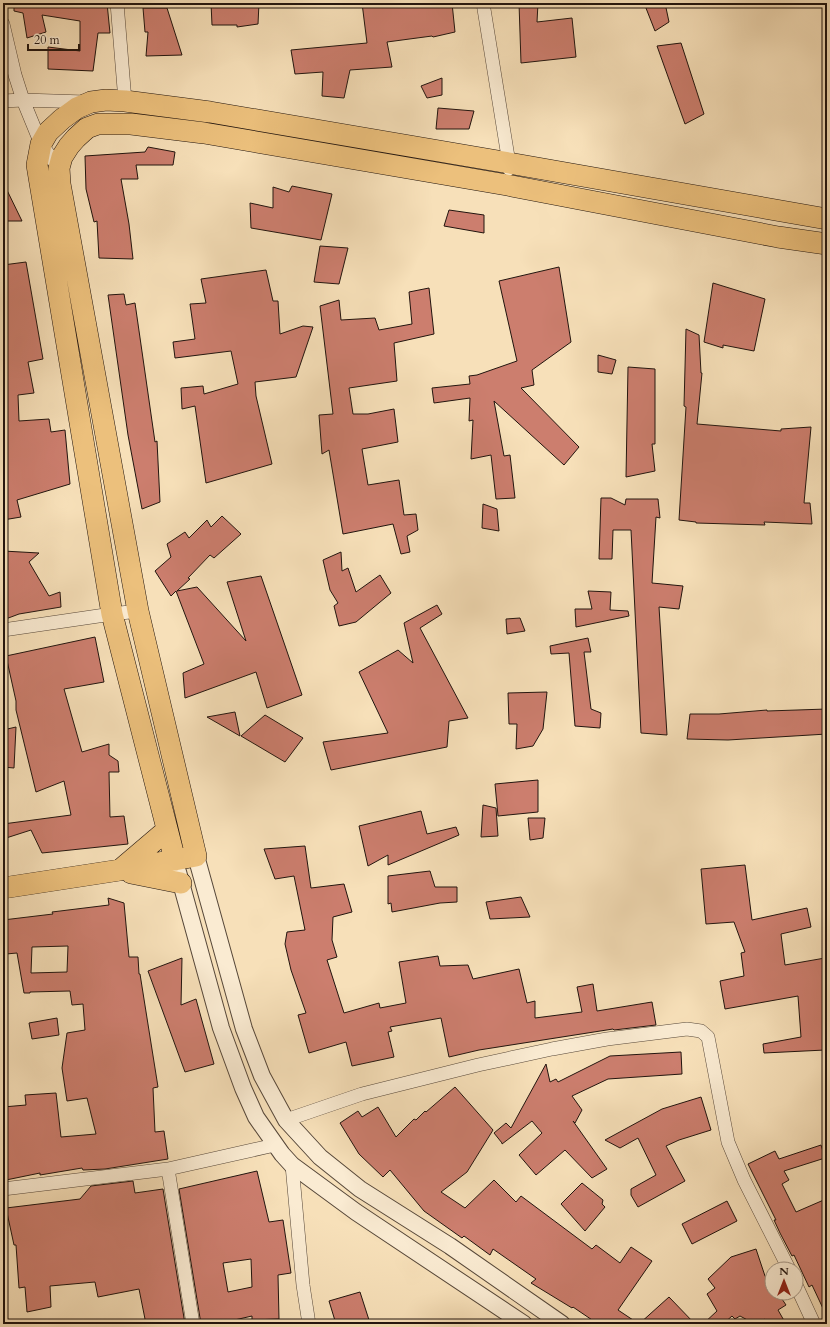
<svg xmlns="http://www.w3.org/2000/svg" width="830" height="1327" viewBox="0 0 830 1327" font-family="Cardo,serif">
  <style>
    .building { fill: #cc7e6e; stroke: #21140e; fill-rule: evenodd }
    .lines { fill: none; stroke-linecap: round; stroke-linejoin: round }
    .minor-casing { stroke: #564739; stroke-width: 14 }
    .tertiary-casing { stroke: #564739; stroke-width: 18 }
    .primary-casing { stroke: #21140e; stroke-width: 22 }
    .minor { stroke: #faebd2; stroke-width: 13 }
    .tertiary { stroke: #faebd2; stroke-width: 16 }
    .primary { stroke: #ecc07c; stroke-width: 21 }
  </style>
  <rect width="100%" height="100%" fill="#f7e0b9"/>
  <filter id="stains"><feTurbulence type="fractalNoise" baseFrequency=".005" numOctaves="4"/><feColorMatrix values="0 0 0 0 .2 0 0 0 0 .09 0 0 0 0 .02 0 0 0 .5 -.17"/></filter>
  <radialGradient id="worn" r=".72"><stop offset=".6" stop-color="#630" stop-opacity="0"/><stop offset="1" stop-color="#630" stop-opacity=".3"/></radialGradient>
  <path class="building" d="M14,3H107L110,33H98L93,71L48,69V47L80,51V21L42,15L46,32L27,38L23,13L14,11Z
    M211,3H259L258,24L237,27V25H212Z
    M362,3H452L455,32L433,37L432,36L387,42L392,67L350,70L344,98L322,96L323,72L295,74L291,50L367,43Z
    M519,3H538L537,22L572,18L576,57L521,63Z
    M644,3H665L669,22L655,31Z
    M143,8H167L182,55L146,56L148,32H145Z
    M681,43L704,114L685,124L657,46Z
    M442,78V95L427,98L421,86Z
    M438,108L474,111L469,129H436Z
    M148,147L175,152L173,165H136L138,179H121L129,224L133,259L99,258L97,221L94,222L86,189L85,156L145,152Z
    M3,182L22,221H3Z
    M292,186L332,194L321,240L251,228L250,203L273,208V187L289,192Z
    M449,210L484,215V233L444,226Z
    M320,246L348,248L339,284L314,282Z
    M26,262L43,359L28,362L34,393L18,395L19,421L49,419L51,432L65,430L70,484L17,500L21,517L3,520V265Z
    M559,267L571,342L532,370L534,385L521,388L579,447L564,465L494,401L504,456L510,455L515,498L496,499L491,455L471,459L473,420L469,421L470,398L434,403L432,388L470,384L469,376L477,375L517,361L499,281Z
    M266,270L273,301H278L280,334L303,326L313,327L296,377L255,382L256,396L272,464L206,483L195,406L182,409L181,388L203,386L204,394L238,384L231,351L175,358L173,342L195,339L190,304L206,303L201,279Z
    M713,283L765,299L754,351L723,345V348L704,342Z
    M429,288L434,334L394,343L397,381L349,388L353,414H368L394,409L398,442L362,449L368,485L399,480L404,515L416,514L418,530L407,536L410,552L401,554L393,524L343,534L329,450L322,454L319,415L333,414L320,306L339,300L341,320L375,318L379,330L412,324L409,292Z
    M124,294L126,305L135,303L155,442L157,441L160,502L142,509L128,435L108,295Z
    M686,329L699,335L701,373H702L697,424L781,431V429L811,427L804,503H810L812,524L764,522L765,525L696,523V522L679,520L686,407L684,406Z
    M598,355L616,360L612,374L598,372Z
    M628,367L655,369V444H652L655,471L626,477Z
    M601,498H611L625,505L626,499H658L660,518L656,517L652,583L683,586L679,609L659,607L667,735L641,733L631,530H613L612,559H599Z
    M483,504L497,509L499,531L482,528Z
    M222,516L241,534L214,558L210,555L188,578L190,579L177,591L197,587L246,641L227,582L261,576L302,695L267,708L256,672L185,698L183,673L204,664L176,591L171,596L155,571L171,557L167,544L185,532L189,538L207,520L211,527Z
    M3,551L39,553L29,562L49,596L60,592L61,607L19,614L3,620Z
    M341,552L342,571L348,568L356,592L380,575L391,593L356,622L339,626L334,606L338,603L330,590L323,560Z
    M588,591L611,592L610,610L628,611L629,616L576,627L575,609H592Z
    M437,605L442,614L420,628L468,718L449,721L447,747L331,770L323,742L388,733L359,672L398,650L413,663L404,623Z
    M520,618L525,631L507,634L506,619Z
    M95,637L104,682L64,689L82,752L109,744V755L118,761L119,772H109L110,817L124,816L128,844L42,853L31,830L3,839V824L71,815L64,781L36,792L16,710V701L6,656Z
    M588,638L591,652H584L591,709L601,713L600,728L575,726L569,653L551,654L550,646Z
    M547,692L543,729L533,746L516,749L517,724H509L508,693Z
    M827,709V734L728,740L687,739L690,714H719L767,710V711Z
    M235,712L240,736L207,717Z
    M265,715L303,738L285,762L241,736Z
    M16,727L14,768L3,767V730Z
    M538,780V812L498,816L495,784Z
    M483,805L496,808L498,836L481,837Z
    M421,811L427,834L456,827L459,835L388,865V855L368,866L359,826Z
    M528,818H545L543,838L530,840Z
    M305,846L311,888L344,884L352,912L333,917L332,940L337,957L327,960L344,1013L379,1003L380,1008L406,1003L399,962L438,956L440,966L468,965L473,979L519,969L527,1003L535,1001V1018L582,1012L577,987L593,984L597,1011L652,1002L656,1025L614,1030L613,1029L479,1050L449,1057L441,1018L390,1027L392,1031L388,1032L394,1057L352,1066L346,1042L309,1053L298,1015L306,1013L291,970L285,944L287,932L305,930L294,876L275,879L264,849Z
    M745,865L752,920L807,908L811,927L781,934L785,965L825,958L827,971V975L824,976L827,1015H823L825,1050L764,1053L763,1044L801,1037L798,996L725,1009L720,981L744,976L741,953L745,952L734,922L706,924L701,869Z
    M430,871L435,887H457V902L440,903L392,912L391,903L388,904V876Z
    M521,897L530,917L490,919L486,902Z
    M108,898L124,903L129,957H138L139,974H140L158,1087L153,1088L155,1132L164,1131L168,1159L105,1169L83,1170L82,1168L40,1175V1173L6,1180L3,1165V1107L26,1105L25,1095L56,1093L61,1137L96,1134L87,1098L67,1101L62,1068L67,1033L85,1030L83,1004L72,1005L70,991L30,992V993H24L17,953L6,954V937H3V920L53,914L52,912L109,905ZM68,946L67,972L31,973L32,947Z
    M182,958L181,1005L196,999L214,1064L185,1072L148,971Z
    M57,1018L59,1035L32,1039L29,1023Z
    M681,1052L682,1074L608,1079L572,1096L582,1110L575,1123L573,1121L607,1169L592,1178L565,1150L536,1175L519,1155L542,1133L532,1121L502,1144V1143L494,1133L506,1123L511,1128L546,1064L550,1082L556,1079L558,1082L610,1056Z
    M455,1087L493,1130L467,1172L441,1192L465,1208L494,1180L516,1202L521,1196L592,1249L596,1245L620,1263L631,1247L652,1261L618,1310L639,1324L669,1297L695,1324H598L573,1307L572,1308L531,1283L536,1279L493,1249L490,1255L464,1236L462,1238L424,1211L390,1170L383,1177L359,1154L340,1123L358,1111L362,1117L378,1107L396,1137L414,1119L416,1120L425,1111L426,1112Z
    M701,1097L711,1130L679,1140L666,1146L685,1181L638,1207L631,1195V1189L656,1175L638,1138L620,1148L605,1140L662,1109Z
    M821,1145L825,1158L784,1171L789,1180L782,1184L796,1212L826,1199L827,1317L812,1285L809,1287L794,1255L792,1256L780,1233L774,1220H776L748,1164L775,1151L779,1159Z
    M257,1171L269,1222L283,1220L291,1273L278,1275L279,1319L252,1320V1316L217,1324H201L179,1189ZM251,1259L252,1287L228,1292L223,1263Z
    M133,1181L135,1193L163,1189L185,1324H146L139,1289L98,1297L95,1282L50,1286L51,1307L27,1312L25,1287L19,1288L16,1245H14L6,1208L80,1199L91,1186Z
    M582,1183L603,1200L602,1204L605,1207L585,1231L561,1204Z
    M727,1201L737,1221L692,1244L682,1224Z
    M756,1249L765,1276L772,1285V1293H778L786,1305L778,1310L786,1324H769L765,1319L758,1324H755L740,1316L735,1319L732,1316L723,1324H703L717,1311L707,1294L715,1288L708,1279L731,1257Z
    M360,1292L369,1320L354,1324H336L329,1301Z"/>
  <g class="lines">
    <g class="minor-casing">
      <path id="minor" d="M117,3L125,101
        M483,3L509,163V169
        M3,24L15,75L23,100L41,144L59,168
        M3,101L23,100L85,102
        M3,630L112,614L138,611
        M286,1120L362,1094L478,1065L552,1049L607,1039L687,1029L701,1031L708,1037L728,1142L744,1180L789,1269
        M292,1165L303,1285L309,1324
        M168,1169L193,1324
        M3,1189L168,1169L275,1145
        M796,1285L814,1324"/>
    </g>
    <g class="tertiary-casing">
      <path id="tertiary" d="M196,856L244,1029L262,1076L286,1120L320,1157L360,1189L450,1246L562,1324
        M178,872L221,1028L243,1088L256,1117L282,1154L292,1165L356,1212L524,1324"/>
    </g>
    <g class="primary-casing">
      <path id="primary" d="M175,860L112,614L37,165L41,144L48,132L62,119L77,108L91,102L106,100L125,101L210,112L509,163L827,219
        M120,870L167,830
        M131,873L181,883
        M3,888L120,870L196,856L138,611L60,184L59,168L62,157L69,146L76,138L87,128L98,124H131L204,133L507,185L778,237L827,244"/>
    </g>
    <use href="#minor" class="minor"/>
    <use href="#tertiary" class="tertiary"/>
    <use href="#primary" class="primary"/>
  </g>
  <rect width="830" height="1327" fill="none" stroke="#f7e0b9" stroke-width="16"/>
  <rect x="4" y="4" width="822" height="1319" fill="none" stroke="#21140e" stroke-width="2"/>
  <rect x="8" y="8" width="814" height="1311" fill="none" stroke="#21140e"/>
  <g transform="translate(784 1281)"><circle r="19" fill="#faebd2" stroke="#a39584"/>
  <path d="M0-3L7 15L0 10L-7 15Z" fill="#8f2418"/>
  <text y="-6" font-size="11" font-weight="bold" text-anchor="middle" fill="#21140e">N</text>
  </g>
  <path d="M28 44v6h51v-6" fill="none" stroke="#21140e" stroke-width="2"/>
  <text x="34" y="44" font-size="12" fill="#21140e" stroke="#faebd2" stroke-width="3" paint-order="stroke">20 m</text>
  <rect width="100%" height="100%" filter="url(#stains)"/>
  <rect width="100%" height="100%" fill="url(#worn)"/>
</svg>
